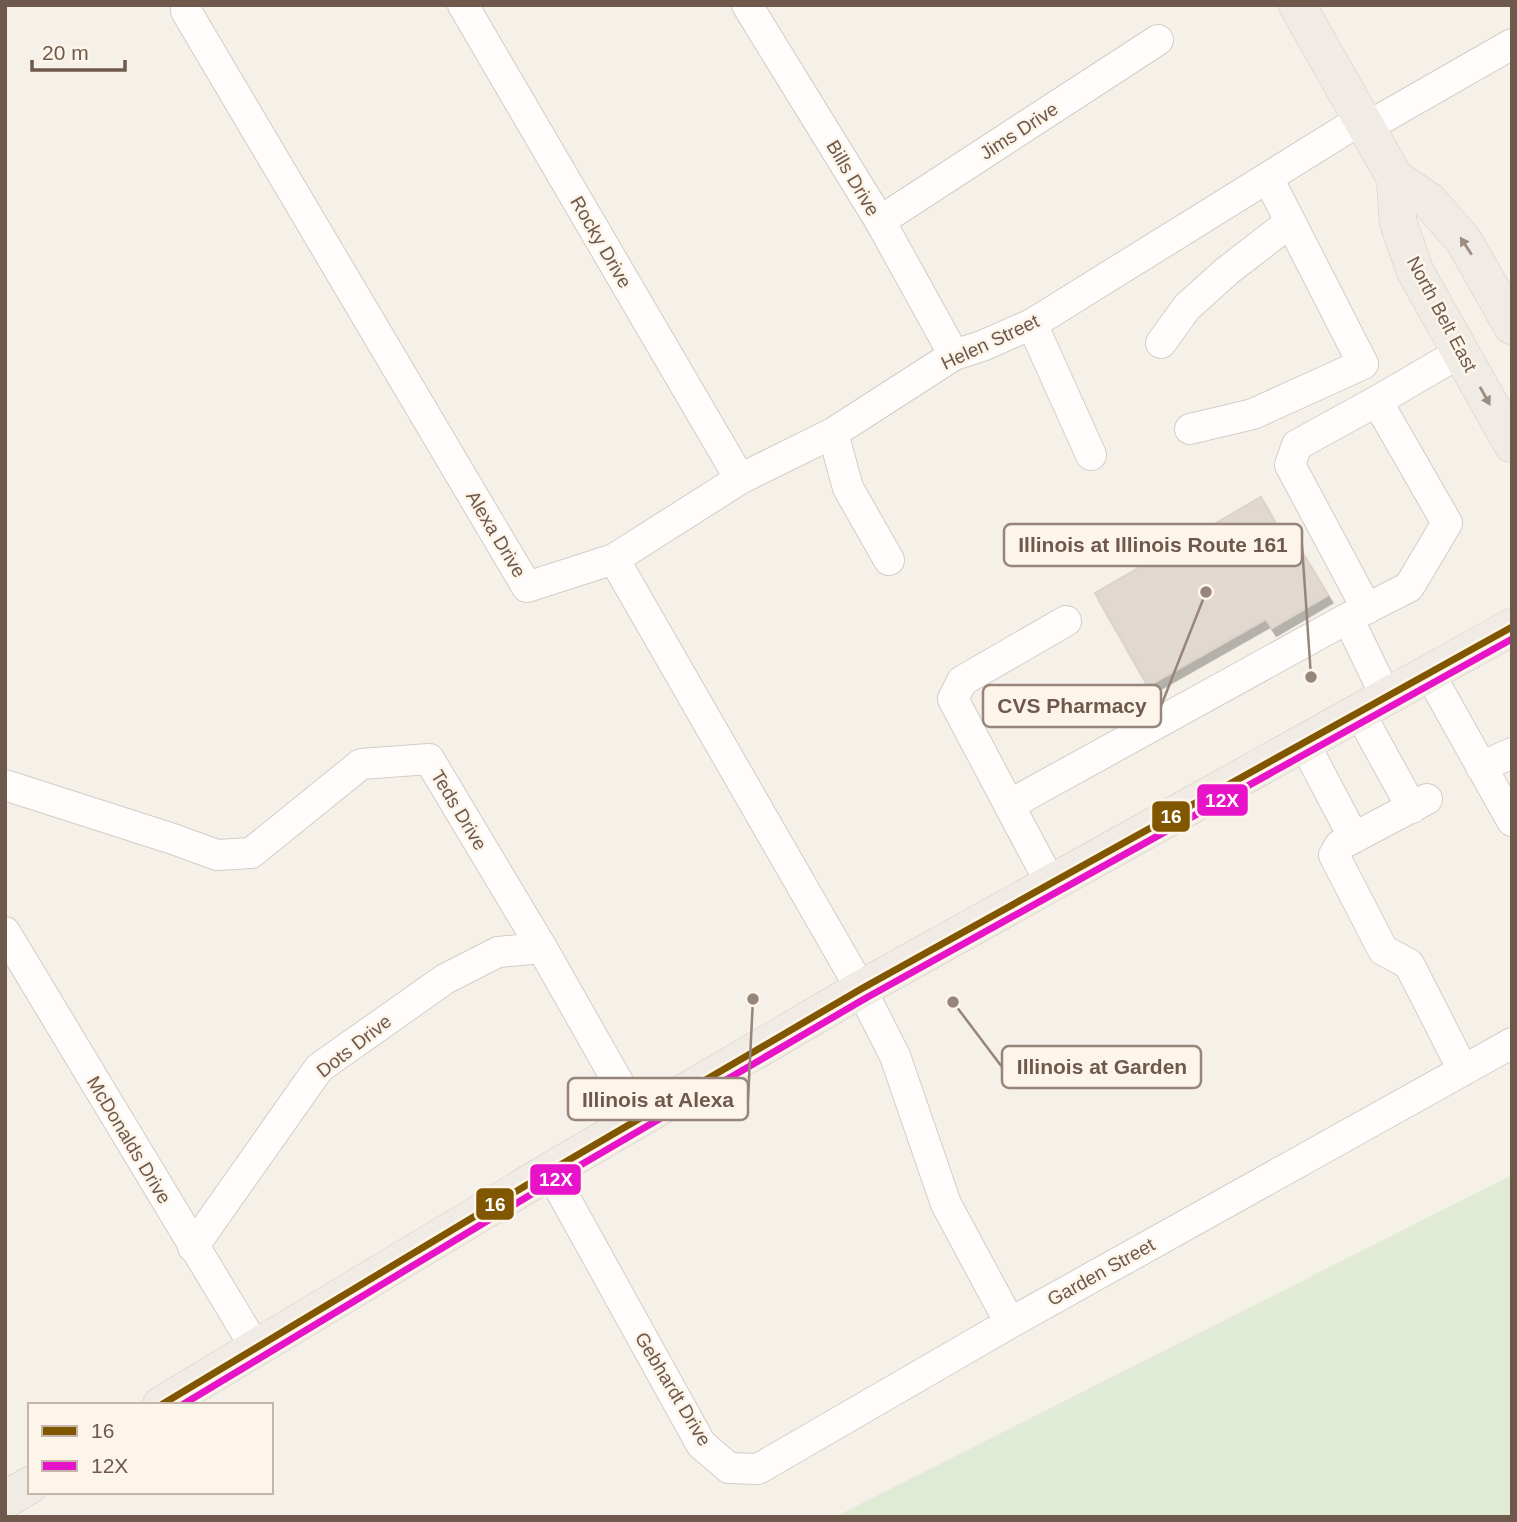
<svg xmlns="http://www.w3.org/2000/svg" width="1517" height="1522" viewBox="0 0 1517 1522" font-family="Helvetica,sans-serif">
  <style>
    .green { fill: #e1ead4 }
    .building { fill: #e1d8d1; stroke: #ddd3cb; stroke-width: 2; filter: url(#shadow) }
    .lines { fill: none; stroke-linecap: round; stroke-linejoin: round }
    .minor-casing { stroke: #d3cdc7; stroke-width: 32 }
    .major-casing { stroke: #d3cbc6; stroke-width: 38 }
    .minor { stroke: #fefdfc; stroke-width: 30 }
    .major { stroke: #f0ece5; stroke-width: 37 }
    .bus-1-casing { stroke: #fdf5e9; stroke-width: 12 }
    .bus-2-casing { stroke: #fdf5e9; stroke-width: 12 }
    .bus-1 { stroke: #815601; stroke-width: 7 }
    .bus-2 { stroke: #e713c9; stroke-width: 7 }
    .oneway { fill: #9c8c82 }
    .labels { text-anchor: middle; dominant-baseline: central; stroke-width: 5; stroke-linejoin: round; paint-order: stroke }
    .street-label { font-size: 19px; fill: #6f584c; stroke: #fdf5e9 }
    .leader { fill: none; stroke: #97857b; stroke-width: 2.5 }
    .callout-dot { fill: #97857b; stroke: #fdf5e9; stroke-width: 2.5 }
    .callout { fill: #fdf5e9; stroke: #97857b; stroke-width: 2.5 }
    .callout-label { font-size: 21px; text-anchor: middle; font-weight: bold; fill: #6f584c }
    .line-badge { stroke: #fdf5e9; stroke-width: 2.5 }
    .badge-label { font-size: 19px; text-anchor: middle; font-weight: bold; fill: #fff }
  </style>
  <defs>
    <filter id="shadow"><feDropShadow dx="4.5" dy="8" stdDeviation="0" flood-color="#0004"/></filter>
  </defs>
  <rect width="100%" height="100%" fill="#f5f0e8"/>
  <path class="green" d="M1512,1175V1517H835Z"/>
  <path class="building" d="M1261,497L1284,539L1292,535L1328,595L1272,628L1266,619L1148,686L1095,593Z"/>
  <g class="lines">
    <g class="minor-casing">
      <path id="minor" d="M463,5L740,479
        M747,5L880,221L954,355
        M186,11L527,587L614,559L861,989L895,1056L946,1204L1010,1323
        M1367,127L1512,44
        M880,221L1158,40
        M1032,324L1091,455
        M1161,343L1187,307L1227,271L1289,223
        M1377,401L1461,352
        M1190,429L1253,414L1363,364L1268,178
        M833,433L848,488L889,560
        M614,559L740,479L833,433L954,355L982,346L1032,324L1362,119
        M1348,618L1386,697
        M1429,673L1512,821
        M1359,712L1412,808
        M1304,743L1354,838
        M1481,767L1512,753
        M5,785L173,839L217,855L251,853L361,764L429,759L542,948L639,1119
        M1427,799L1340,845L1334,855L1383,950L1409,964L1463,1070
        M1009,805L1348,618L1409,587L1447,523L1377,401L1297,445L1290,465L1367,609
        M1051,884L953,699L962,681L1066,621
        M5,932L255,1347
        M550,1171L701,1444L729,1468L758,1469L1010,1323L1512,1043
        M193,1247L319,1068L445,979L498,952L542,948"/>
    </g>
    <g class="major-casing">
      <path id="major" d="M1297,5L1395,178L1398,222L1415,271L1512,444
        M1395,178L1429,201L1464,241L1512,326
        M161,1405L550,1171L861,989L1512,627
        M5,1500L30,1485"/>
    </g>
    <use href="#minor" class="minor"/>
    <use href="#major" class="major"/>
    <g class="bus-1-casing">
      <path id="bus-1" d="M161,1405L550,1171L861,989L1512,627"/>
    </g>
    <g class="bus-2-casing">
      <path id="bus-2" d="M182,1405L555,1180L866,998L1512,639"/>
    </g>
    <use href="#bus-1" class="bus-1"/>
    <use href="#bus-2" class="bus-2"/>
  </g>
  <defs><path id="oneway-solid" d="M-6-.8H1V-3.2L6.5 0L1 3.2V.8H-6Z" transform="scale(1.75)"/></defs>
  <g class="oneway">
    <use href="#oneway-solid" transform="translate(1466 246) rotate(-123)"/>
    <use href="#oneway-solid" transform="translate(1485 396) rotate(61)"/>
  </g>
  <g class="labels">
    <g class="street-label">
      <text transform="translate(1019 131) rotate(-33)">Jims Drive</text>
      <text transform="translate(853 178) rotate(59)">Bills Drive</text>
      <text transform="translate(601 242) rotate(60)">Rocky Drive</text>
      <text transform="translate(1442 314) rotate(62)">North Belt East</text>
      <text transform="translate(990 342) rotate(-25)">Helen Street</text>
      <text transform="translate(496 534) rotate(59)">Alexa Drive</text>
      <text transform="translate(459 810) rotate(59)">Teds Drive</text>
      <text transform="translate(354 1046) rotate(-38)">Dots Drive</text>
      <text transform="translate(129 1140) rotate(59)">McDonalds Drive</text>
      <text transform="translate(1101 1272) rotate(-29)">Garden Street</text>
      <text transform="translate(673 1389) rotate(59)">Gebhardt Drive</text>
    </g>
  </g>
  <path class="leader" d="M1311 677L1302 545M1206 592L1161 706M953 1002L1002 1067M753 999L748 1099"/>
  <g class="callout-dot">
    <circle cx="1311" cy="677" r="7"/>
    <circle cx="1206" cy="592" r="7"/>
    <circle cx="953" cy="1002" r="7"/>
    <circle cx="753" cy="999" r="7"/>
  </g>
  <g class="callout">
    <rect x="1004" y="524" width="298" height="42" rx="7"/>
    <rect x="983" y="685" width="178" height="42" rx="7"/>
    <rect x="1002" y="1046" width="199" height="42" rx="7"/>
    <rect x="568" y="1078" width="180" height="42" rx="7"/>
  </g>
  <g class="callout-label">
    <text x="1153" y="552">Illinois at Illinois Route 161</text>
    <text x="1072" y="713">CVS Pharmacy</text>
    <text x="1102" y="1074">Illinois at Garden</text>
    <text x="658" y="1107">Illinois at Alexa</text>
  </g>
  <g class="line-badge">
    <rect x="1196" y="783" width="53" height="34" rx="7" fill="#e713c9"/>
    <rect x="1151" y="800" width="40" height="33" rx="7" fill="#815601"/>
    <rect x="529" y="1163" width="53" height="33" rx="7" fill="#e713c9"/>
    <rect x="475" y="1187" width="40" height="34" rx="7" fill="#815601"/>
  </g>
  <g class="badge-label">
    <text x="1222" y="807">12X</text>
    <text x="1171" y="823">16</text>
    <text x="556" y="1186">12X</text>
    <text x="495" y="1211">16</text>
  </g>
  <rect width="1517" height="1522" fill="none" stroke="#6f584c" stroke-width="14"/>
  <rect x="28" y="1403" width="245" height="91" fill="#fdf5e9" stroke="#c4b6aa" stroke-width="2"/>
  <rect x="42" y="1426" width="35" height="10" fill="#815601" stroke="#c4b6aa" stroke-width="2"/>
  <text x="91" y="1438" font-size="21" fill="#6f584c">16</text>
  <rect x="42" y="1461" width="35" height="10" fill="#e713c9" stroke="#c4b6aa" stroke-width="2"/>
  <text x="91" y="1473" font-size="21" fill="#6f584c">12X</text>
  <path d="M32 60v10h93v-10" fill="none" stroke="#6f584c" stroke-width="3.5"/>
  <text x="42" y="60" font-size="21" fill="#6f584c" stroke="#fdf5e9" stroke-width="5" paint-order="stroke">20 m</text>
</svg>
